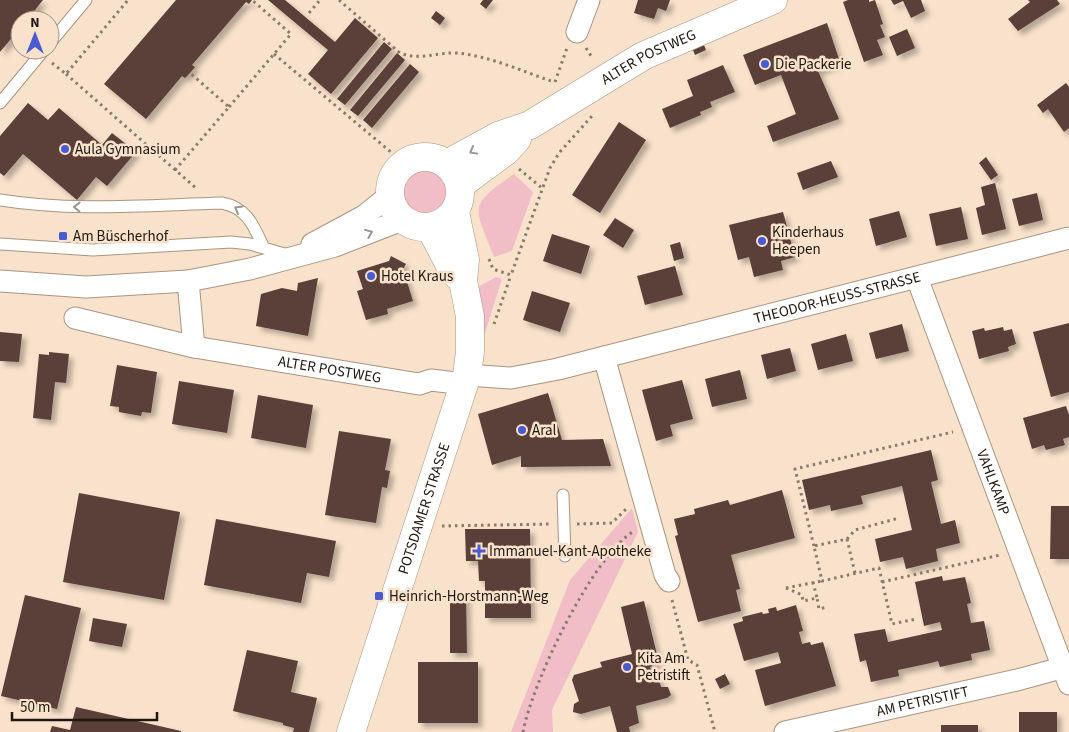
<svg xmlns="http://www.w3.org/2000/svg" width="1069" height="732" viewBox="0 0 1069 732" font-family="'Source Sans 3',sans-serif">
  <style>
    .green { fill: #f1bdc7 }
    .building { fill: #5a3f37; filter: url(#shadow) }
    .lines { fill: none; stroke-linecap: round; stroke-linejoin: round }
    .service-casing { stroke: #aa947f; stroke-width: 13 }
    .minor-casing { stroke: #aa947f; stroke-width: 23 }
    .tertiary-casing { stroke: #aa947f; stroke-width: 29 }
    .path { stroke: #897a6a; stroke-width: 3; stroke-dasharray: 2.5 4; stroke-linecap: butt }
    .service { stroke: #fff; stroke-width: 11 }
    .minor { stroke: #fff; stroke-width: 21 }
    .tertiary { stroke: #fff; stroke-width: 28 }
    .oneway { stroke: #9a9793 }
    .poi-dot { fill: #4a5bd0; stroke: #f9e2cb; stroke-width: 2 }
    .labels { text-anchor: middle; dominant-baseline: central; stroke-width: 5; stroke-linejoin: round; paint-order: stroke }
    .street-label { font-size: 15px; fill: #1f170f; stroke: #f9e2cb }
    .poi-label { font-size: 15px; fill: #1f170f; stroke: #f9e2cb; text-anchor: start }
  </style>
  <defs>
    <filter id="shadow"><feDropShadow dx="4.5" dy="4.5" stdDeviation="2.5" flood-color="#0004"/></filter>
  </defs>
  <rect width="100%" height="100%" fill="#f9e2cb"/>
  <path class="green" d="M403 194a23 23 0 1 1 46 0a23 23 0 1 1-46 0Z
    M514,174L533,192L512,251L494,257C475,206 466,207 514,174Z
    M496,277L502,279L483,339L478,287Z
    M632,508L638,532L552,710L553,732H511L570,580Z"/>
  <path class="building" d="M0,0H43L27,20H20V28L0,52Z
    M176,0H252L249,4L246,2L192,65L195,67L190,73L185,78L182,76L146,119L104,84Z
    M268,0H285L335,42L355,18L378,38L331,94L308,74L328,50Z
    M483,0H493L486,9L480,4Z
    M638,0H670L666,11L658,8L654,19L634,13Z
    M848,0H869V2L875,0L883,24L880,25L885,37L877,40L883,55L864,62L843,2Z
    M891,0H921L925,11L911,18L903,1L894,5Z
    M1028,0H1057L1060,4L1018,31L1008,19L1030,2Z
    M436,11L445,18L440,25L431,18Z
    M827,23L840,62L818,71L839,119L773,142L767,126L796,114L781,75L755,85L743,55Z
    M907,29L915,48L897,56L889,37Z
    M384,42L392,49L345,105L337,99Z
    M704,45L706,50L695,55L693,50Z
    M397,53L405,60L358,116L350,110Z
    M410,64L419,72L372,128L363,120Z
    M723,65L735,92L710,102L712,107L700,112L701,115L670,128L662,109L693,96L687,80Z
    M1066,83L1069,87V128L1064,132L1048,109L1043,113L1037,105Z
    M28,103L48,120L59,108L102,145L112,133L136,152L107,186L96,177L77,200L23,154L4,176L0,173V136Z
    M619,122L646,140L600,213L572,195Z
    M986,157L998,175L991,180L979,163Z
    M831,161L838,177L803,190L797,173Z
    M995,183L1006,229L982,235L976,208L985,205L981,187Z
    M1037,193L1043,220L1019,226L1012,199Z
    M961,207L968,239L936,246L929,214Z
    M899,211L907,237L876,246L869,219Z
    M783,212L795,257L781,261L783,270L754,277L749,257L738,260L729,225Z
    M615,218L634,230L623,248L603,235Z
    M552,234L590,246L581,274L543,261Z
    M680,242L684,258L674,261L670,245Z
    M391,256L406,264L403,269L413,301L387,309L388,314L366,320L357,291L363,289L357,271L389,261Z
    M675,266L683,295L645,305L637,276Z
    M318,278L308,336L256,326L261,294L282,288L297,291L298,283Z
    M532,291L570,303L560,332L523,320Z
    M1069,323V392L1051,397L1033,332Z
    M902,324L909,351L876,359L869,333Z
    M1003,327L1004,331L1012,329L1016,344L1008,347L1009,351L979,359L972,331L984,328L985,331Z
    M0,332L22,334L19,362L0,361Z
    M846,334L853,361L818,370L811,344Z
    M790,348L796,371L767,379L761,355Z
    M49,352L69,354L66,383L55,382L51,420L33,418L39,354L49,355Z
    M117,365L157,372L151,413L142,412L141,416L119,412V407L110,406Z
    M740,370L747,399L712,407L705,379Z
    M682,380L693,419L670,425L673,436L656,441L642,390Z
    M179,381L234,390L227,433L172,424Z
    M548,393L562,440L603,439L611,466L521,467V456L492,465L478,414Z
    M258,395L313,405L306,448L251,438Z
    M1066,406L1069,415V437L1063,439L1065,445L1046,450L1044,445L1032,449L1023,418Z
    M339,431L391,439L385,470L390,471L387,488L382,487L376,523L325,515Z
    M931,450L938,480L931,482L941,524L955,520L960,543L936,549L938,561L906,569L903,557L880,562L875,539L912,530L902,486L861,496L863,504L831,511L830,505L809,510L802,480Z
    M782,490L795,538L731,555L740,589L736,590L741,611L698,622L675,536L678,535L674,519L695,514L694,509L728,500L730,505Z
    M79,493L180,512L164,600L63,582Z
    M1051,506H1069V559H1050Z
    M216,519L336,541L329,577L307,573L301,603L204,585Z
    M465,529H530L531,618H485V581H479L478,561H466Z
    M942,576L943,581L965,577L971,603L967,604L971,623L984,621L990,650L971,654L972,660L940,667L938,661L931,663L898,670L899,676L871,682L866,660L860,662L854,634L885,629L888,642L942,630L940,622L924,626L915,582Z
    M25,595L81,608L57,709L1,696Z
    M450,595H466L467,653H450Z
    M644,601L658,659L656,664L650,667L653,677L658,676L661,687H668L671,695L667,698L636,706L639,723L629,727L630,732H617L610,706L581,714L573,712L574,704L579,701L572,680L574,675L602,667L600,662L632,654L621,607Z
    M796,605L803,631L799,632L802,644L810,642L811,645L823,642L836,686L765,706L755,670L781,663L778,652L744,661L733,624L743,621L742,617L762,612L763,614L769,613L768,609L776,607L777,611Z
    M93,618L127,624L122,647L89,641Z
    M247,650L298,661L291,692L317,698L309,732H293L294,728L283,725V723L233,711Z
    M418,662H478V723H418Z
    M725,674L730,684L720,689L715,679Z
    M76,707L181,731V732H50L52,726L70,730Z
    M1019,712H1057V732H1019Z
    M941,725H978V732H941Z"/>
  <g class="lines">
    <g class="service-casing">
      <path id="service" d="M50,43L86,0
        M0,103L44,50
        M0,200C74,212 148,205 222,203C248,208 254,227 264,248
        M0,244L93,250L231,242L250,244L288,255
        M563,495L565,556"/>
    </g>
    <g class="minor-casing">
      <g id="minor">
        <path d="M577,32L589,0"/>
        <path d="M312,244L364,216L389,196"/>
        <path id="s1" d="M917,278L1069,684"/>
        <path d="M0,281L86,287L188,281L250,269L335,246L402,220"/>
        <path d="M188,281L194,347"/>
        <path id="s2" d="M75,318L194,347L419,384L431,380L464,384"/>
        <path d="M604,357L665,575L669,581"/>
        <path id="s3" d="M467,375L511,378L558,369L1069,238"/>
        <path id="s4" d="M785,732L1021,679L1061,668"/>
      </g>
    </g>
    <g class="tertiary-casing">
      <g id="tertiary">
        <circle cx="425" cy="192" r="35"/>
        <path id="s5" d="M447,164L498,136L530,125L643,56L773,0"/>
        <path d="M460,185L506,151L517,139"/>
        <path d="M430,227L453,271L463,281"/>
        <path id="s6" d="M351,732L467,375L470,352V316L463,281L465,260L455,212"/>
      </g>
    </g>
    <path class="path" d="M339,0L400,53C420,61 437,52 457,53C490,56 524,72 554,82
      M309,13L320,0
      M586,48L593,59
      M274,54L404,163
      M52,63L66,74L128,0
      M66,74L197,189
      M555,82L567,48
      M229,107L291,34L252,0
      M519,169L542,188
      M175,170L229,107L190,73
      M489,259L493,269L511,275L550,168L559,153L592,116
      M494,324L511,275
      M577,524L612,523L627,508
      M442,526L551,524
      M847,539L855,530L899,518
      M814,546L795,469L953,432
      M855,573L847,539L814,546L822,581L879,568L892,624L916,619
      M813,582L817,598
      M882,582L1000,555
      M786,588L802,595L803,601L817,598L819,609L828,607
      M786,588L822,581
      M672,600L688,660L697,665L715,732
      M523,732C532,683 592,557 634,531"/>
    <use href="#service" class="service"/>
    <use href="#minor" class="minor"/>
    <use href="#tertiary" class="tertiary"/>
  </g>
  <defs><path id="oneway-chevron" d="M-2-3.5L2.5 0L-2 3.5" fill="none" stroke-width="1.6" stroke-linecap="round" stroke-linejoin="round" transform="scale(1.25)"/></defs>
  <g class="oneway">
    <use href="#oneway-chevron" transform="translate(473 151) rotate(151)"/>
    <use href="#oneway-chevron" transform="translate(77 207) rotate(-179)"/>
    <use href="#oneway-chevron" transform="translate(238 209) rotate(-149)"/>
    <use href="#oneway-chevron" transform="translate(369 233) rotate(-22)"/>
  </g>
  <g class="poi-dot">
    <circle cx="765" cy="64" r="5"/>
    <circle cx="65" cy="149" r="5"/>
    <rect x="58" y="231" width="10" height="10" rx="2.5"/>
    <circle cx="762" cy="241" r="5"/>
    <circle cx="371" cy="276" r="5"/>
    <circle cx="522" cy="430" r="5"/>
    <path d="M476.5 543.5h5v5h5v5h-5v5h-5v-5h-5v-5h5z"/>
    <rect x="374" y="591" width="10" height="10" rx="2.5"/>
    <circle cx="627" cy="667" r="5"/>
  </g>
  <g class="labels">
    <g class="street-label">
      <text stroke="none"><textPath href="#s5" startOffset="229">ALTER POSTWEG</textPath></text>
      <text stroke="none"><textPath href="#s3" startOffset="380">THEODOR-HEUSS-STRASSE</textPath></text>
      <text stroke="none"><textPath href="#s2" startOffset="260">ALTER POSTWEG</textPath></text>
      <text stroke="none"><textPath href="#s1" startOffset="218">VAHLKAMP</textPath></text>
      <text stroke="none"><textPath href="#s6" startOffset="235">POTSDAMER STRASSE</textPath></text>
      <text stroke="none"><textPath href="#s4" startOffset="141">AM PETRISTIFT</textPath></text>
    </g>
    <g class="poi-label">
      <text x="775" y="64">Die Packerie</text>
      <text x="75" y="149">Aula Gymnasium</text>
      <text x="772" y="232">Kinderhaus<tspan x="772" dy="17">Heepen</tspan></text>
      <text x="73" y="236">Am Büscherhof</text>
      <text x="381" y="276">Hotel Kraus</text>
      <text x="532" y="430">Aral</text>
      <text x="489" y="551">Immanuel-Kant-Apotheke</text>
      <text x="389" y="596">Heinrich-Horstmann-Weg</text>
      <text x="637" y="658">Kita Am<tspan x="637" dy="17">Petristift</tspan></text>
    </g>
  </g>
  <g transform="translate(35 35)"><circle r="24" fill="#f9e2cb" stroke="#a29180"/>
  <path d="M0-4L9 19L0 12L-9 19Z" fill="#4a5bd0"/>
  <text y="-8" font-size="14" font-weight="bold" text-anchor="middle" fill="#1f170f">N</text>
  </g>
  <path d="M12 712v8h145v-8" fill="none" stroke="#1f170f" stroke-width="2.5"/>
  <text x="20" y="712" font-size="15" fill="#1f170f" stroke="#f9e2cb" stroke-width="4" paint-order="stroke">50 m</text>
</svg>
